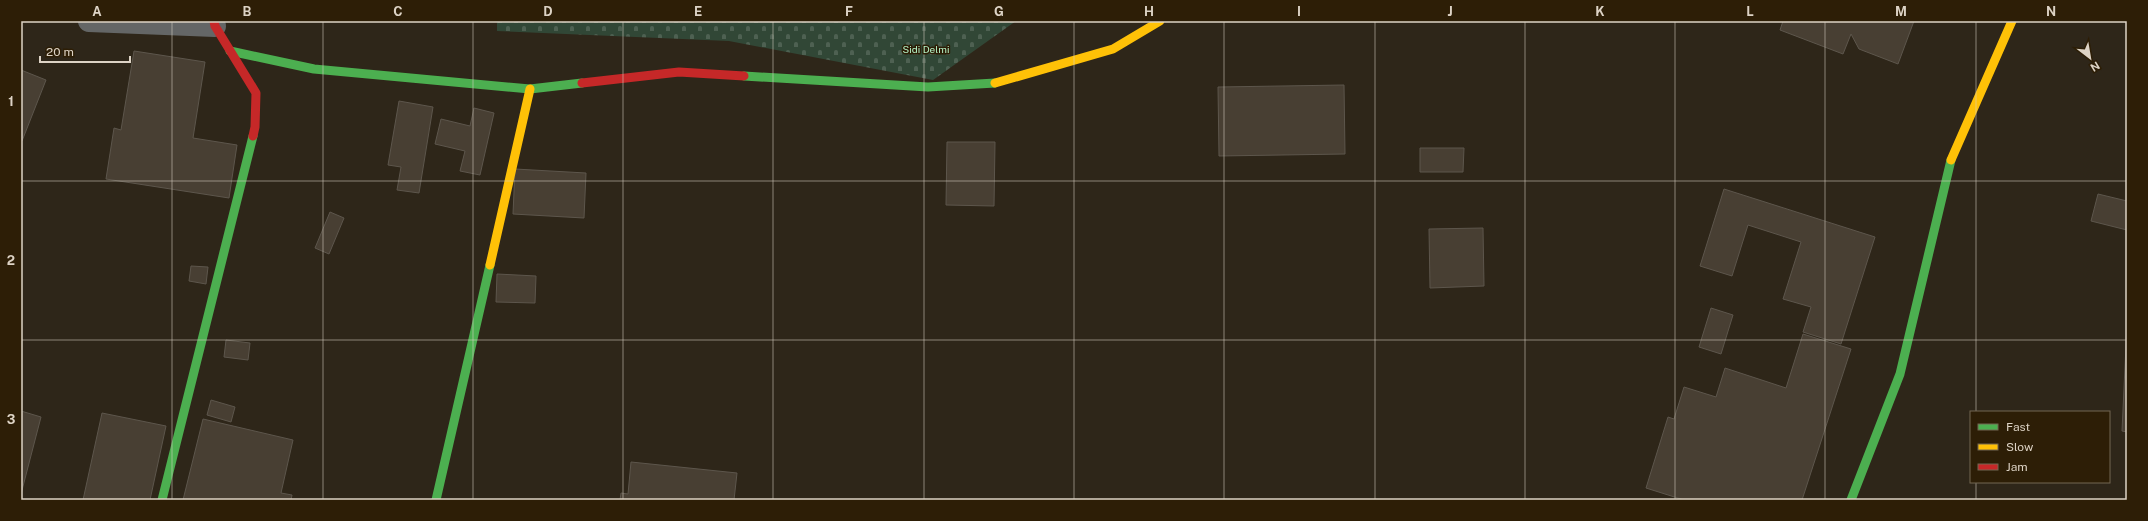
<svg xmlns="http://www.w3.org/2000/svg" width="2148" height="521" viewBox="0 0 2148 521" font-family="'Public Sans',sans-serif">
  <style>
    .cemetery { fill: url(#cemetery-stones) }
    .building { fill: #483f33; stroke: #5d564c }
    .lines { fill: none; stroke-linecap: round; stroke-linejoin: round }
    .street { stroke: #646666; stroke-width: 22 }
    .fast { stroke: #4caf50; stroke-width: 9 }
    .slow { stroke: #ffc107; stroke-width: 9 }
    .jam { stroke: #c62828; stroke-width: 9 }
    .grid { fill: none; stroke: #ddd3c5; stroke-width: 1; stroke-opacity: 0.55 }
    .labels { text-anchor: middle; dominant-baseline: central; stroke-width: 3; stroke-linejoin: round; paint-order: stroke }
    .park-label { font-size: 10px; fill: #b6f4c8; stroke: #2d1e06 }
    .neatline { fill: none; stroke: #ddd3c5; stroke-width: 1.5 }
    .grid-label { font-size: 13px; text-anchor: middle; font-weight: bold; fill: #ddd3c5 }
  </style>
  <defs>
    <pattern id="cemetery-stones" width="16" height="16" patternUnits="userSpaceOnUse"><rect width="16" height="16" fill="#314736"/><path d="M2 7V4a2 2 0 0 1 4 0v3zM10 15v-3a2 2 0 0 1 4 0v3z" fill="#4e6152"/></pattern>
  </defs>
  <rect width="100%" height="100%" fill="#2e2619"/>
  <path class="cemetery" d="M497,21H1016L933,80L729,41L497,31Z"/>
  <path class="building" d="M1783,21H1914L1898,64L1859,49L1851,34L1843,54L1780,30Z
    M134,51L205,62L193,138L237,145L229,198L106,179L114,128L121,130Z
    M21,70L46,80L22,141L21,140Z
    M1344,85L1345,154L1219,156L1218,87Z
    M399,101L433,107L419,193L397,190L401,167L388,165Z
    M474,108L494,113L480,175L460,171L465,151L435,144L441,119L470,126Z
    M947,142H995L994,206L946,205Z
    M1420,148H1464L1463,172H1420Z
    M515,169L586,173L584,218L513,214Z
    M1724,189L1875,237L1841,344L1803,332L1811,307L1783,299L1801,242L1748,225L1732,276L1700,266Z
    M2098,194L2127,201V230L2091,221Z
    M330,212L344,218L329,254L315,248Z
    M1483,228L1484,286L1430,288L1429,229Z
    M191,266L208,267L206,284L189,281Z
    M497,274L536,276L535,303L496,302Z
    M1711,308L1733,315L1721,354L1699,347Z
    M2127,324V432L2122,431Z
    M1803,334L1851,349L1802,500H1684L1646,488L1668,417L1674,419L1684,387L1716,397L1725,368L1786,388Z
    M226,340L250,343L248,360L224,357Z
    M211,400L235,407L231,422L207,415Z
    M21,411L41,417L21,494Z
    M102,413L166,426L150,500H83Z
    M203,419L293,440L281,493L292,495L291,500H183Z
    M631,462L737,473L734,500H620L621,493L628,494Z"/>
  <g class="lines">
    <path class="street" d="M89,21L215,26"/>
    <path class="fast" d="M230,51L314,69L530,89L582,83
      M744,76L928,87L995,83
      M162,500L253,136
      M436,500L490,265
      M1851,500L1900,374L1951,160"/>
    <path class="slow" d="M995,83L1113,49L1160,21
      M1951,160L2012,21
      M490,265L530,89"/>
    <path class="jam" d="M214,21L215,26L256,93L255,127L253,136
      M582,83L679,72L744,76"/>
  </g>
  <path class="grid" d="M172,21V500M323,21V500M473,21V500M623,21V500M773,21V500M924,21V500M1074,21V500M1224,21V500M1375,21V500M1525,21V500M1675,21V500M1825,21V500M1976,21V412M21,181H2127M21,340H2127M1976,482V500"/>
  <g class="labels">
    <g class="park-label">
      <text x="926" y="49">Sidi Delmi</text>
    </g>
  </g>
  <rect width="2148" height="521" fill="none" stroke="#2d1e06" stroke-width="44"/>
  <rect x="1970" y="411" width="140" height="72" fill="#2d1e06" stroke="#736652"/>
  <rect x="1978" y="424" width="20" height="6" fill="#4caf50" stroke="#736652"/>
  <text x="2006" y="431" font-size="12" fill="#ddd3c5">Fast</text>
  <rect x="1978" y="444" width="20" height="6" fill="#ffc107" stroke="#736652"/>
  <text x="2006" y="451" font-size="12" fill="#ddd3c5">Slow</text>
  <rect x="1978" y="464" width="20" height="6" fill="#c62828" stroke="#736652"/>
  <text x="2006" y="471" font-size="12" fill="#ddd3c5">Jam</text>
  <g transform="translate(2090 58) rotate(149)" stroke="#2d1e06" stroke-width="3" paint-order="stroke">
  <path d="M0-3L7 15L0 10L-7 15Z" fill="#ddd3c5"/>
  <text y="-6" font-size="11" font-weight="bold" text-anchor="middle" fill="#ddd3c5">N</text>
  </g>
  <path d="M40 56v6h90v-6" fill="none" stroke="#ddd3c5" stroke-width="2"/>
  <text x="46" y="56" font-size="12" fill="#ddd3c5" stroke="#2d1e06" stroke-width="3" paint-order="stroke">20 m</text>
  <rect x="22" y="22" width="2104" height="477" class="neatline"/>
  <g class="grid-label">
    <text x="97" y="16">A</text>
    <text x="247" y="16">B</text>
    <text x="398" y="16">C</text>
    <text x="548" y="16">D</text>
    <text x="698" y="16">E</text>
    <text x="849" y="16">F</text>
    <text x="999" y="16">G</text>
    <text x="1149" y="16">H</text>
    <text x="1299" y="16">I</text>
    <text x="1450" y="16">J</text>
    <text x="1600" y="16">K</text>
    <text x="1750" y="16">L</text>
    <text x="1901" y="16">M</text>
    <text x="2051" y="16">N</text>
    <text x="11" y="106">1</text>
    <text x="11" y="265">2</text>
    <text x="11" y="424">3</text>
  </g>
</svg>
